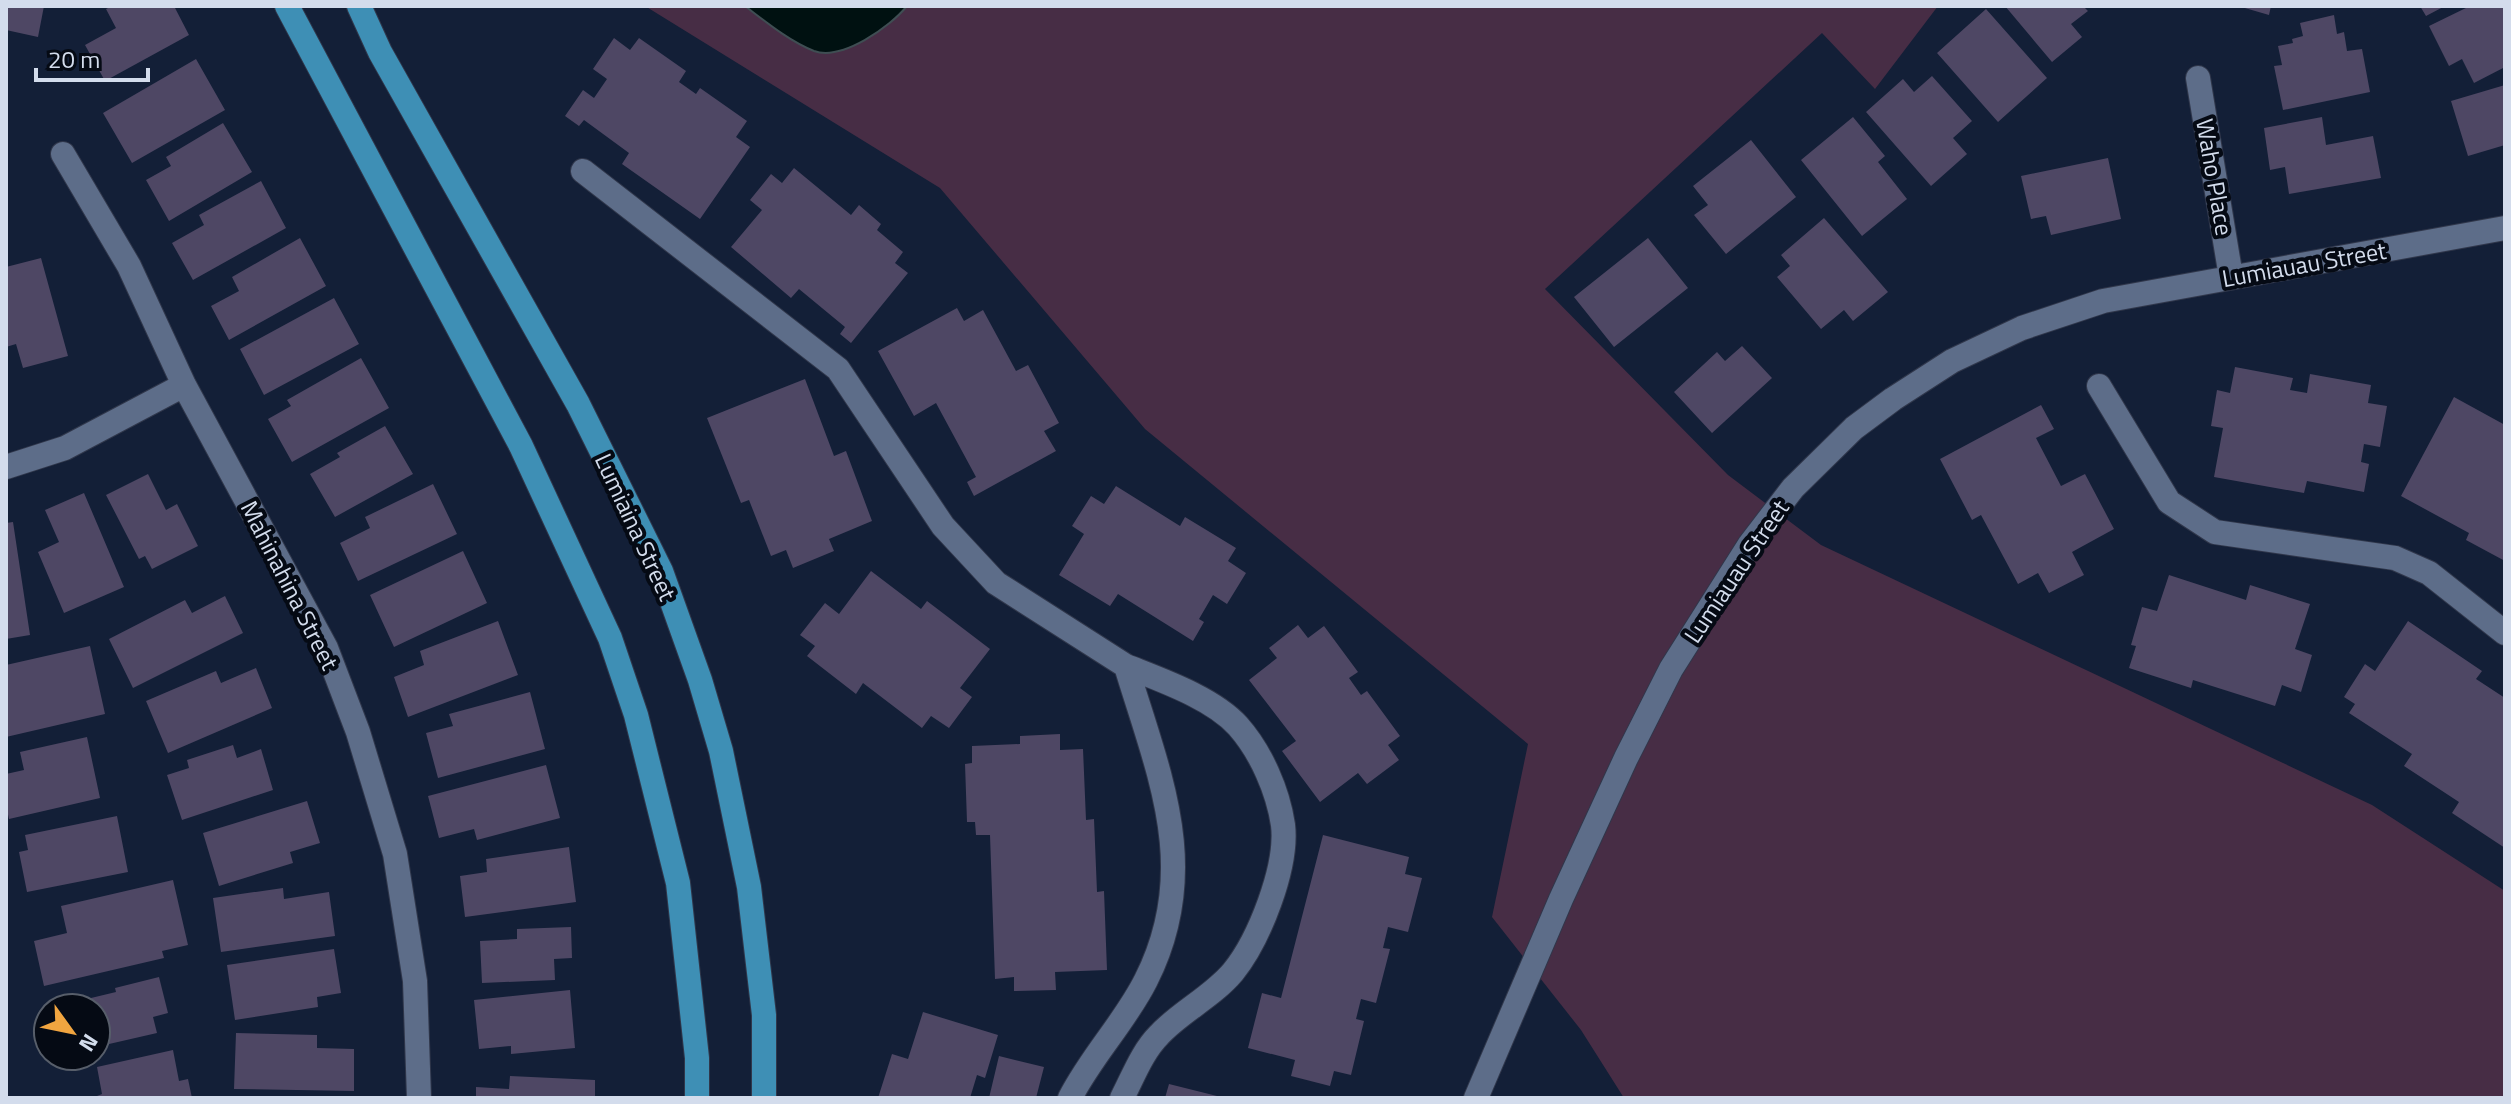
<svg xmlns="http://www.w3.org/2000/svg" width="2511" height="1104" viewBox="0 0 2511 1104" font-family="'Titillium Web',sans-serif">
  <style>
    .green { fill: #472d45 }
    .water { fill: #011; stroke: #3f4e53; stroke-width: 2 }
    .building { fill: #4e4764 }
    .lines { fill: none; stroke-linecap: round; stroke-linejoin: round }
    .minor-casing { stroke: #30374b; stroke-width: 26 }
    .major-casing { stroke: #30374b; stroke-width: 26 }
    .minor { stroke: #5d6d89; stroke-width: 24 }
    .major { stroke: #3e8fb5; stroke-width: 24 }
    .labels { text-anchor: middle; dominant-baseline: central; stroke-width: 8; stroke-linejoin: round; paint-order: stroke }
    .street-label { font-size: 24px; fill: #d3dcec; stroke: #050a14 }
  </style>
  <rect width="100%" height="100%" fill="#131f37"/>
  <path class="green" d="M645,6H1938L1875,89L1822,33L1545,289L1728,475L1821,545L2372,805L2505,891V1098H1624L1581,1030L1492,917L1528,744L1145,429L940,188Z"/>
  <path class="water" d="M745,6H907C890,27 842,61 814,51C789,41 766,22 745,6Z"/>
  <path class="building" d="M6,6H44L38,37L6,30Z
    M112,6H174L189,35L105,81L85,45L116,28L106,9Z
    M2005,6H2083L2088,11L2071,24L2082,37L2052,62Z
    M2238,6H2271L2269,15Z
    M2420,6H2445L2426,16Z
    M2470,6H2505V67L2474,83L2462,59L2449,66L2429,26Z
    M1986,9L2047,78L1998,122L1937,53Z
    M2334,15L2337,34L2344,32L2347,51L2362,49L2370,92L2283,110L2274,66L2282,65L2278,46L2293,43L2292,39L2303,36L2300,23Z
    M614,38L630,50L639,38L686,71L679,82L696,94L700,88L747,121L736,137L750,147L700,219L622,164L629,153L584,120L579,126L565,116L583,90L594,98L607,79L593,69Z
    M196,59L225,110L132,163L103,113Z
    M1932,76L1972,121L1953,138L1967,154L1931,186L1866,112L1903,79L1914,92Z
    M2505,85V145L2468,156L2451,101Z
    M1853,117L1885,156L1878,162L1907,199L1862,236L1801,160Z
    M2322,117L2326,145L2373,136L2381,178L2289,194L2285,167L2270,170L2264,128Z
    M223,123L252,172L169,221L146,180L171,166L166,157Z
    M1751,140L1796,197L1726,254L1694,215L1708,205L1693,186Z
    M2108,158L2121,219L2051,235L2046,216L2031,219L2021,176Z
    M794,168L851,215L859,205L881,224L877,230L903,252L895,263L908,273L851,343L840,334L845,327L799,289L791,298L731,247L762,210L750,200L771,174L782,183Z
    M261,181L286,228L193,280L172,243L204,225L199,215Z
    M1824,218L1888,292L1853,321L1844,310L1821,329L1777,277L1790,266L1781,255Z
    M300,238L326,286L229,340L211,306L239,291L232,277Z
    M1648,238L1688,288L1614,347L1574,297Z
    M41,258L68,356L23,368L16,344L6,347V267Z
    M334,298L359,344L264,395L240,349Z
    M957,308L964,321L983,310L1016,371L1028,365L1059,423L1044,431L1056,451L974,496L967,482L976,477L936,403L914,416L878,351Z
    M1742,346L1772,378L1712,433L1674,392L1717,352L1725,361Z
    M361,358L389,408L292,462L268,419L291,406L287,400Z
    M2235,367L2293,378L2290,390L2307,393L2310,374L2371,385L2368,403L2387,406L2380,447L2364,444L2361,462L2369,464L2364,492L2307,481L2304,493L2214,477L2223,428L2211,426L2217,390L2230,393Z
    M805,379L834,456L846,451L872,521L829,539L834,551L793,568L786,550L771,556L749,500L741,503L707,418Z
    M2454,397L2505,425V561L2466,540L2469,533L2401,496Z
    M2041,405L2054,429L2036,438L2061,486L2085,474L2114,529L2072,552L2084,575L2049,593L2038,573L2018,584L1981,515L1972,520L1940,459Z
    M385,426L413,474L335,517L310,474L340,457L337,453Z
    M148,474L166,510L177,504L198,546L152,569L145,556L139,559L106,495Z
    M433,484L457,534L358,581L340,543L370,528L365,517Z
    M1116,486L1180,526L1185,517L1236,548L1228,561L1246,573L1227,604L1213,595L1199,619L1204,622L1193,641L1118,594L1110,606L1059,575L1084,534L1072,526L1091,496L1104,504Z
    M84,493L124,587L64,613L38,552L59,542L45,510Z
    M13,522L30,635L6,639V523Z
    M463,551L487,603L394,647L370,595Z
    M871,571L921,609L927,601L990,649L960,688L972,697L949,728L931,716L922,728L863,683L856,694L807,656L815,646L800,635L825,603L839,614Z
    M2169,575L2246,600L2250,585L2310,604L2295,649L2312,655L2301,692L2282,685L2275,706L2193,680L2191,688L2129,668L2136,646L2131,645L2142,607L2157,611Z
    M225,596L243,633L133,688L109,639L185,600L192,613Z
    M498,621L518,675L408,717L394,677L424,665L420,651Z
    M2408,621L2482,671L2476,679L2505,698V848L2452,813L2459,802L2404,766L2412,754L2349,713L2355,704L2344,697L2365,664L2375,671Z
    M1298,625L1308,638L1324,626L1358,672L1349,678L1361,695L1367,691L1400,736L1388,745L1399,760L1367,784L1358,773L1320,802L1282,751L1296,741L1249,680L1277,658L1269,648Z
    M90,646L105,714L6,737V665Z
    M256,668L272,708L168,753L146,701L216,671L221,683Z
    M530,692L545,749L438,778L426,733L453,726L449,714Z
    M1060,734V750L1083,749L1086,820L1094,819L1097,892L1104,891L1107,970L1055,972L1056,990L1014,991V977L995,979L990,835H976L975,822H967L965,764L972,763V746L1020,744V736Z
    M87,737L100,798L9,819L6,805V774L24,770L20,752Z
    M233,745L237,758L261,749L273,790L182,820L167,775L189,768L187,760Z
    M546,765L560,818L477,840L474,829L439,838L428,796Z
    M307,801L320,843L290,852L293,863L219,886L203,833Z
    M117,816L128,872L27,892L19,852L28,850L25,835Z
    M1323,835L1409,857L1405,874L1422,878L1408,932L1388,927L1383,948L1390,949L1376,1003L1361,999L1356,1019L1364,1021L1351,1075L1334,1071L1330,1086L1291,1076L1295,1060L1248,1048L1262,993L1281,998Z
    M569,847L576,902L465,917L460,876L487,872L486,859Z
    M173,880L188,945L162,951L164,958L44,986L34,941L67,933L61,906Z
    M283,888L284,899L329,892L335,936L221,952L213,898Z
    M571,927L572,958L554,959L555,980L482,983L480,941L517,939V929Z
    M334,949L341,993L317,997L318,1007L235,1020L227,965Z
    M159,977L168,1013L153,1017L157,1033L96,1047V1008L75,1007L92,1003L91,998L116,992L115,988Z
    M570,990L575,1048L511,1054V1046L479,1049L474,1000Z
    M923,1012L998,1035L985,1078L977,1075L970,1098H878L892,1054L908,1059Z
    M236,1033L317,1035V1048L354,1049V1091L234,1089Z
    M173,1050L179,1081L188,1079L192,1098H92L102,1094L97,1067Z
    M999,1056L1044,1067L1036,1098H989Z
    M510,1076L595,1080V1098H476V1087L509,1089Z
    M1169,1084L1221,1097V1098H1165Z"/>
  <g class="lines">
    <g class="minor-casing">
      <path id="minor" d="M2198,78L2231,277
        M63,154L129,266L184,385L326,648L358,732L395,854L415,981L419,1098
        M583,171L838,369L943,526L996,583L1126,666C1159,775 1202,869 1146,980C1125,1022 1092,1055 1070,1098
        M2099,386L2169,502L2215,532L2395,558L2429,573L2505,633
        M6,467L65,448L184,385
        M1122,1098C1133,1077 1142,1052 1159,1035C1180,1012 1212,997 1233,972C1259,940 1288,867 1283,825C1278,791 1261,752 1238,726C1213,698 1161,680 1126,666
        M1476,1098L1561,899L1626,758L1671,669L1750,544L1793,488L1854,428L1893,399L1952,361L2022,328L2103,301L2505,228"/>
    </g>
    <g class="major-casing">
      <path id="major" d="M287,6L521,446L610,638L636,715L678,883L697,1058V1098
        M359,6L380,52L578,404L661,571L700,680L721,751L749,887L764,1015V1098"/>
    </g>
    <use href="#minor" class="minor"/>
    <use href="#major" class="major"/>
  </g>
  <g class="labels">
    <g class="street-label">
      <text transform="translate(2215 177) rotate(80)">Waho Place</text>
      <text transform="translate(2304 264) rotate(-10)">Lumiauau Street</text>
      <text transform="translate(636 527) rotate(65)">Lumiaina Street</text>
      <text transform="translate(1736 571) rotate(-56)">Lumiauau Street</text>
      <text transform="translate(290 585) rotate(63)">Mahinahina Street</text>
    </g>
  </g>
  <rect width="2511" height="1104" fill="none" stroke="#d3dcec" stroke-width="16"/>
  <g transform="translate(72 1032) rotate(123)"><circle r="38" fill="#050a14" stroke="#575e6a" stroke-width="2"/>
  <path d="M0-6L14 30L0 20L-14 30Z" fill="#f1a540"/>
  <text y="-12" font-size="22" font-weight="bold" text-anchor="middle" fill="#d3dcec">N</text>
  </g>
  <path d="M36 68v12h112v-12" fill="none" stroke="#d3dcec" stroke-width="4"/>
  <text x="48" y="68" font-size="24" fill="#d3dcec" stroke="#050a14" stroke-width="6" paint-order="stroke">20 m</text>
</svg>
